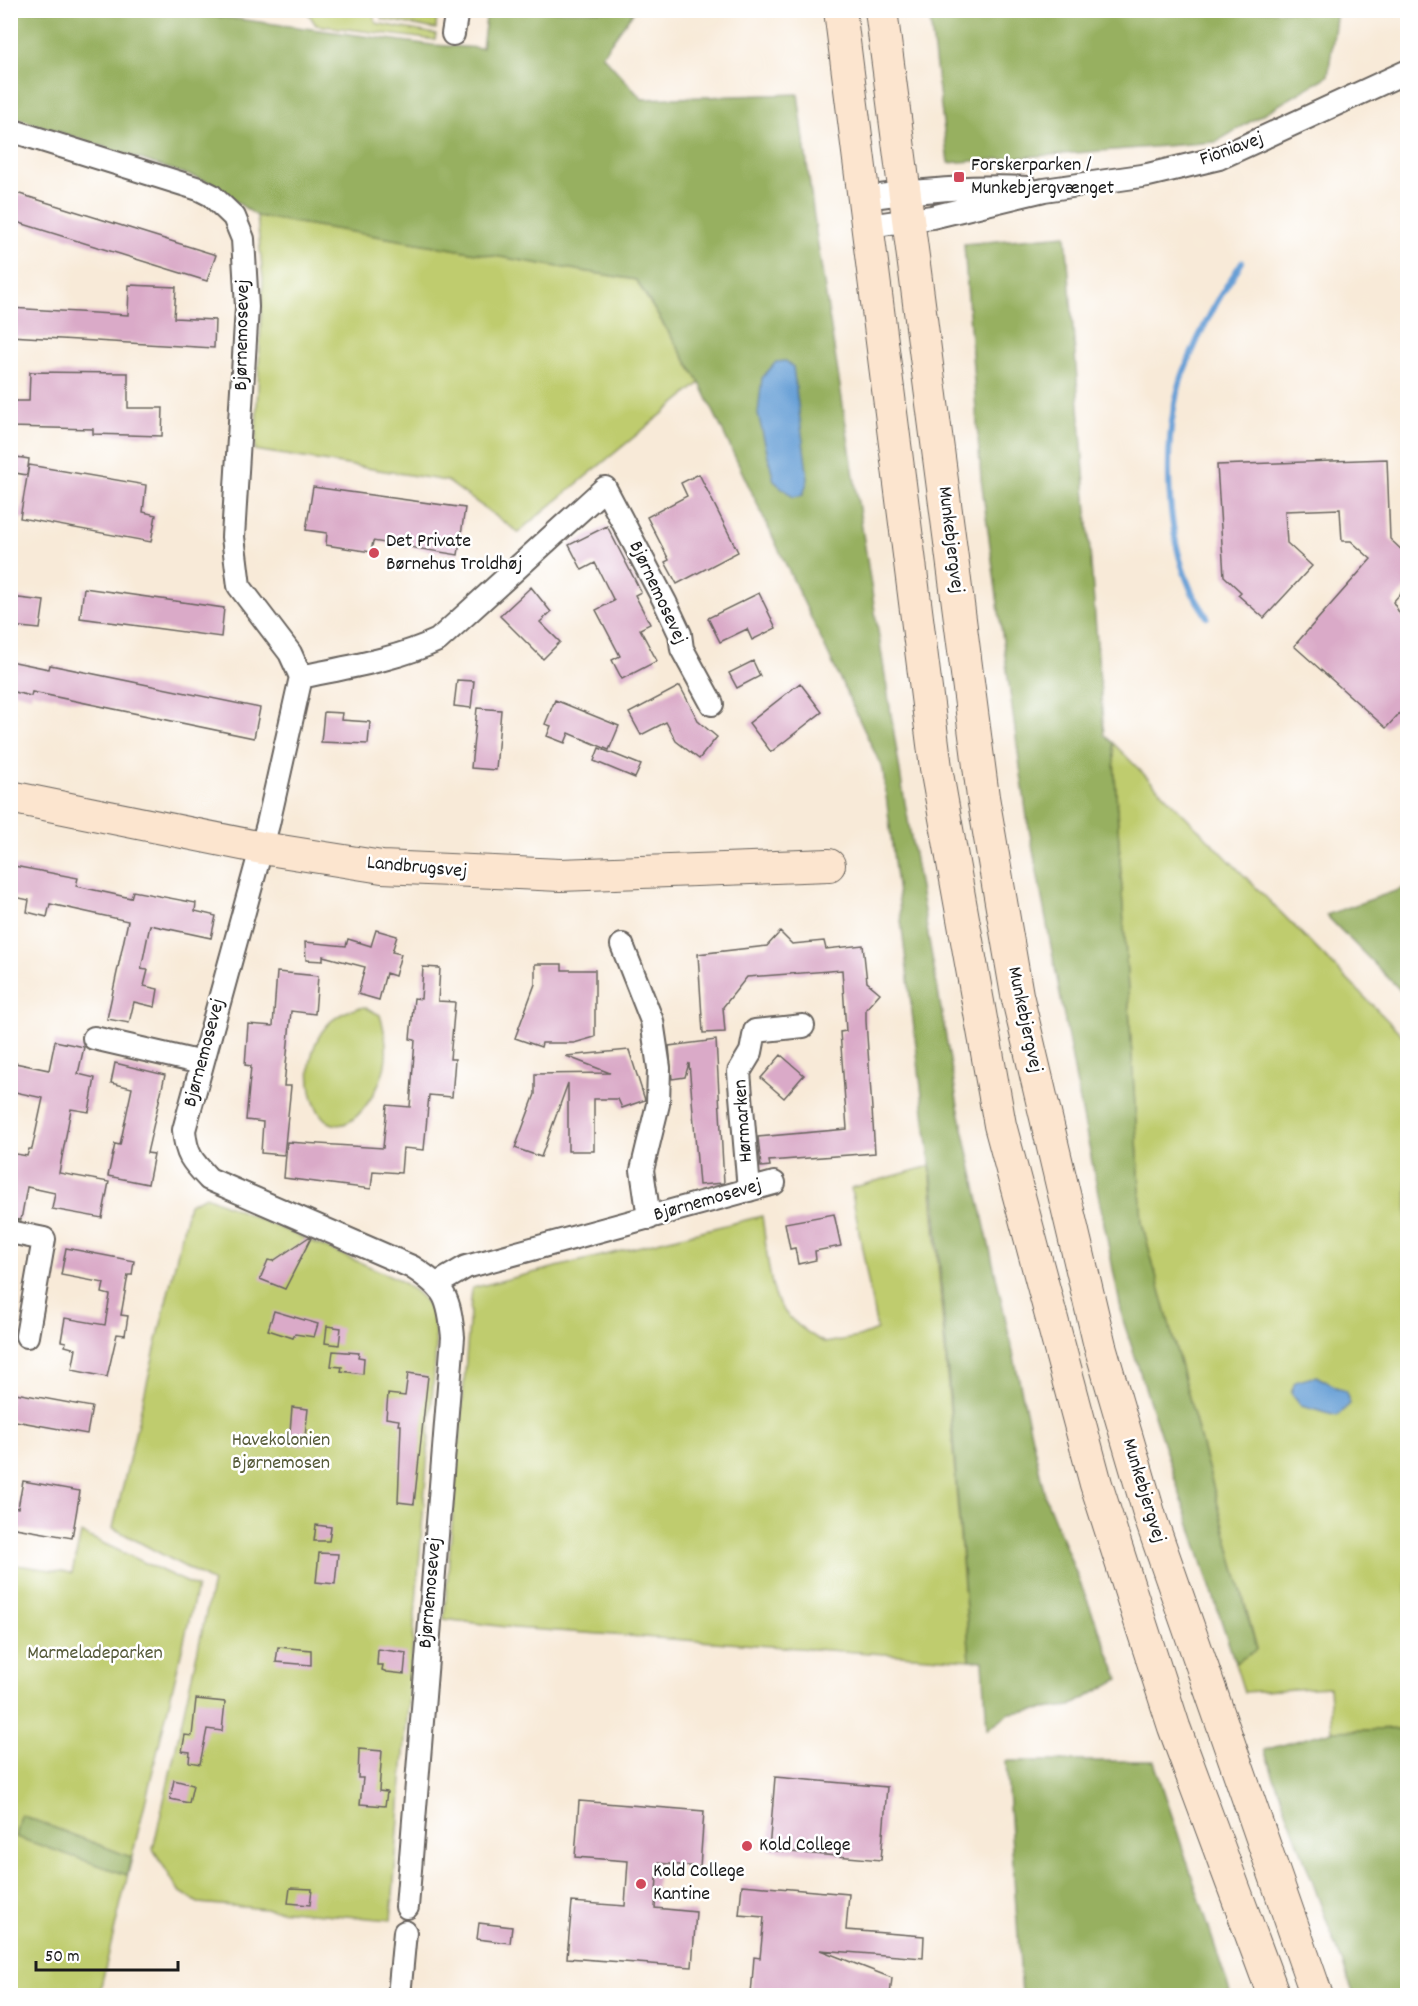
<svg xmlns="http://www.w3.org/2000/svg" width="1418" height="2006" viewBox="0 0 1418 2006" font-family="Dekko,sans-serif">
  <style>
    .green { fill: #bfcc6e; stroke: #6e7445; stroke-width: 1.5 }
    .forest { fill: #97b061; stroke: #5a663e; stroke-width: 1.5 }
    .water { fill: #669fd5; stroke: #415e78; stroke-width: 1.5 }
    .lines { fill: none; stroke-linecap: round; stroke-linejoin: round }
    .stream { stroke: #669fd5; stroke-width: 6 }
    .building { fill: #daaac8 }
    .street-casing { stroke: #69645e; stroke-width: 26 }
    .secondary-casing { stroke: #69645e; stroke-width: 34 }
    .street { stroke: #fff; stroke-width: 22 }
    .secondary { stroke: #fce5cf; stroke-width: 32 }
    .poi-dot { fill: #d1495b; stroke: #fff; stroke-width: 2 }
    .labels { text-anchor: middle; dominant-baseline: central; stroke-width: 5; stroke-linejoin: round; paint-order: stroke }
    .street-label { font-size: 20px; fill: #1c1c1c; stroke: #fff }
    .poi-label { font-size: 20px; fill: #1c1c1c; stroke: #fff; text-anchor: start }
    .park-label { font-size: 20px; fill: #555a39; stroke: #fff }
  </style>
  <rect width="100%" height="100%" fill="#fff"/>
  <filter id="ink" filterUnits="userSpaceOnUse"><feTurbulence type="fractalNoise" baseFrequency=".0167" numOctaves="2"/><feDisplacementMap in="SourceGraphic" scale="12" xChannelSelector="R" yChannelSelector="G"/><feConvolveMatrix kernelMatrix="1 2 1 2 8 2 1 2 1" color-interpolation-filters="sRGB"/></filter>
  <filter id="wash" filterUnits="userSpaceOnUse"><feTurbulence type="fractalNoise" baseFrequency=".008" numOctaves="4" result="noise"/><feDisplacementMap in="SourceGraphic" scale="24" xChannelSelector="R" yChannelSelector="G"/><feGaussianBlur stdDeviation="1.35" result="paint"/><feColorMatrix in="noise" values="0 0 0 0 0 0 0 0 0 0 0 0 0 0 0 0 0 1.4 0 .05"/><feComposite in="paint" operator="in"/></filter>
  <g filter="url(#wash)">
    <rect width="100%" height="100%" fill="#f8ead8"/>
    <path class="green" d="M324,10L372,11L376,23L436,34L435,40L316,25L308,13Z
      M378,11H437L436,29L382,19Z
      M257,216L636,280L700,383L518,532L447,481L255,450L263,279Z
      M1113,743L1407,1040V1729L1332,1731L1329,1687L1244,1692L1235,1663L1257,1649L1142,1223Z
      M365,1007L380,1015C390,1047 389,1070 371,1098C314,1189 270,1018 365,1007Z
      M930,1166L970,1660L514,1628L444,1619L472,1288L762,1216C766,1242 767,1271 775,1295C782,1316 807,1333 825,1343L859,1337L877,1330L851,1188Z
      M206,1196L396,1278C431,1301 434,1308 436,1349L391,1920L198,1903L179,1891L153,1849L213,1582L113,1528L189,1204Z
      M81,1533L197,1587L100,1990L110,1995H11L10,1564L72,1573Z"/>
    <path class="forest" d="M11,10L177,11L432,45L482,48L487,11H634L602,55L642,99L798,94L816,232L903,791L958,1106L1045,1496L1119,1679L1071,1706L1010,1713L987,1729L983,1661L970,1660L935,1204L883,770L700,383L636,280L257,216L206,181L11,116Z
      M929,11V10L1337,11L1328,76L1216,142L948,163Z
      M1066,235L1104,735L1113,743L1142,1223L1257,1650L1235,1663L1123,1320L1078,1091L1027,818L981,479L964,244Z
      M1407,887H1408L1407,997L1326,915Z
      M1407,1729V1995H1354L1264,1750L1332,1731Z
      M1006,1761H1154L1231,1995H1022Z
      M21,1815L131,1857L127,1875L16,1837Z"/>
    <path class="water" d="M786,361L793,367L808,479L803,495L793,497L774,481L758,414L762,378L776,362Z
      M1316,1376L1346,1392L1350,1404L1337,1416L1301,1406L1291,1393L1295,1382Z"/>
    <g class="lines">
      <path class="stream" d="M1207,617C1202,608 1195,599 1191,590C1164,529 1161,428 1186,366C1201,329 1220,294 1242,262"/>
    </g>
    <g id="blocks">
      <path class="building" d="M10,191L216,255L207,281L10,220Z
        M129,285L176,287L174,318L215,320L214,348L10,336V308L128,315Z
        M30,372L128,373V408H163L162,436L93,434V429L10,427V401H29Z
        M10,456L29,459L27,475L10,472Z
        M1387,459L1390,539L1407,555V586L1393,602L1407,626V705L1386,728L1294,646L1371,559L1351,541H1342L1340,509L1285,511L1287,543L1312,566L1264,618L1238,595L1241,592L1224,576L1217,465Z
        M29,465L146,485L143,512L156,515L151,542L20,518Z
        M699,474L738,552L677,584L665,562L669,560L647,517L687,496L681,483Z
        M313,487L465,508L458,555L373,541L371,552L326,545L327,533L306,530Z
        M607,526L641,592L635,595L650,624L640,629L657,661L622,679L612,660L620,656L596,610L614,601L595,563L582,570L569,545Z
        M531,587L551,612L540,622L560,642L543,659L500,616Z
        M84,588L224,608L221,637L80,618Z
        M759,593L776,628L752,640L747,629L720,642L708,618Z
        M10,597L44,601L40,629L10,626Z
        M10,661L49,669L50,665L260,708L254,738L32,692L31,696L10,691Z
        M753,661L760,676L737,688L729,673Z
        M457,680L474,681L471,708L454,706Z
        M800,683L822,712L771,752L749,723Z
        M680,686L699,722L717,737L699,759L676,741L666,722L641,735L629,713Z
        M555,700L619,726L609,750L569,733L565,743L547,736L551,726L545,724Z
        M477,708L501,710L496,770L471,768Z
        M324,712L342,713L341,720L370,722L368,744L321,742Z
        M599,748L641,765L635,778L594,761Z
        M14,866L78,878L76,886L131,898L133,891L196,903L195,911L216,916L211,938L150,925L141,969L148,970L144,986L158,989L155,1007L134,1002L129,1023L107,1019L128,921L50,904L47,917L27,912L29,900L10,896V872Z
        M376,930L397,936L392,952L401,954L395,976L386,973L379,1000L358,994L365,967L323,956V961L306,960L305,942L346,946L348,939L371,946Z
        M780,932L792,944L824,941L826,949L863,945L867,982L880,993L866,1009V1021L875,1153L769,1161L770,1166L761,1167L758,1137L847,1129L840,1032L846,1031L842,970L747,977L723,1007L725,1032L703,1033L698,954L767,946Z
        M535,964H562V970H595V1037L574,1043H542L541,1047L515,1038L535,984Z
        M423,967L440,968L438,1001L455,1002L450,1059H455L452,1097L429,1095L424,1150L403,1148L401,1173L373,1171L371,1189L284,1178L287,1142L383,1148L387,1105L410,1107L415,1040L410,1039L414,998L421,999Z
        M277,972L318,976L315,1014L291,1011L284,1086H291L284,1155L261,1153L263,1122L246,1120L251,1066L245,1065L248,1024L273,1026Z
        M716,1040L724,1183L699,1185L689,1063L685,1077L672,1079L669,1046Z
        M55,1041L84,1047L78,1074L95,1078L89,1112L71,1109L59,1173L109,1182L102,1218L52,1209L55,1193L27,1187L21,1220L10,1219V1153L27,1156L29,1149H32L43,1098L10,1091V1062L49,1070Z
        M629,1050L645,1100L622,1108L618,1099H594V1151H568V1083L541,1157L515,1148L535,1094V1074L610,1073L566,1056Z
        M781,1055L804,1075L784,1098L761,1078Z
        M115,1063L165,1075L147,1153L154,1154L148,1184L108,1176L115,1144L120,1145L132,1088L111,1083Z
        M834,1214L841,1246L815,1251L816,1260L798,1264L795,1248L790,1249L785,1223Z
        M309,1237L311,1238L285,1289L260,1279L268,1260L273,1261Z
        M66,1248L134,1261L132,1275H128L121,1315L128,1316L125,1335L117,1334L107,1377L72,1370L76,1349L65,1346L66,1342L61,1341L65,1318L105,1325L110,1295L102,1293L104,1283L61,1275Z
        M274,1311L318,1324L314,1337L295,1334L293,1338L268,1330Z
        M327,1326L341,1328L339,1345L325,1343Z
        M333,1351L359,1353L358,1357L364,1358L363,1374L341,1371L342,1367L331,1366Z
        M408,1373L428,1376L414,1504L398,1502L401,1425H398L399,1420L386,1418L388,1394L405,1396Z
        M10,1392L92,1407L87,1434L10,1420Z
        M292,1407L308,1409L304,1446L289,1444Z
        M23,1481L80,1491L72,1538L10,1527V1507L18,1508Z
        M316,1525L331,1527L329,1541H314Z
        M319,1553L338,1554L335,1584L316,1582Z
        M278,1647L311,1650V1665L276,1662Z
        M378,1649L406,1653L404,1674L387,1672L382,1670L383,1665H377Z
        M196,1699L225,1702L222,1731L207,1729L200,1764L189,1762L190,1752L182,1751L185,1735L192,1736Z
        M359,1749L382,1751L379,1791L387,1792L385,1806L360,1804L363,1778H358Z
        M775,1777L887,1787L881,1860L769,1850Z
        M174,1780L193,1785L189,1803L170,1799Z
        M579,1801L704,1811L700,1867L658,1863L655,1908L696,1912L692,1967L567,1958L572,1902L625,1906L628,1861L575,1857Z
        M742,1885L849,1894L846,1930L924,1936L923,1958L820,1950L892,1978L890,1995H751L754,1957L760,1958L764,1917L739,1915Z
        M290,1888L312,1889L310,1905L288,1903Z
        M479,1923L512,1927L510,1943L477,1939Z"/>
    </g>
  </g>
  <g filter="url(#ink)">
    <use href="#blocks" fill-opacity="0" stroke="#69645e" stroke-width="1.5"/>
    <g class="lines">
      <g class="street-casing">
        <path id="street" d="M453,34L457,10
          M10,130L199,189L211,195L234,217L243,239L247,307L233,537L239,586L290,653L301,677L268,824L184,1130C186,1155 192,1161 209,1179L412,1267C446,1289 449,1297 453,1337L407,1907
          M864,198C918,191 972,185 1027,188
          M868,226L932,217L1044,190L1148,175L1219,158L1408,71
          M301,677C348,667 395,660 438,640L605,488L665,602L680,634L682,649L712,704
          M622,945L652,1021L659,1068L658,1104L642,1170L649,1218
          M94,1038L202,1063
          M749,1190L739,1072L751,1052L755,1031L803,1026
          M10,1232L44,1239L27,1336
          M437,1284L466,1267L774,1183
          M399,1996L405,1932"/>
      </g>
      <g class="secondary-casing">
        <path id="secondary" d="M840,10L936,768L1000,1125L1096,1484L1174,1727L1274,1996
          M881,10L983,797L1017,995L1100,1346L1151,1520L1317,1996
          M10,797L262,848L382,867L560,875L829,865"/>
      </g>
      <use href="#street" class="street"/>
      <use href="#secondary" class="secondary"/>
    </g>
  </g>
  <g class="poi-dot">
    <rect x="953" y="171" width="12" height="12" rx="3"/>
    <circle cx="374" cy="553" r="6"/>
    <circle cx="747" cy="1846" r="6"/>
    <circle cx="641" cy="1884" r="6"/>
  </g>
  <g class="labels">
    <g class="street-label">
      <text transform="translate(1232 150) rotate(-20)">Fioniavej</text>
      <text transform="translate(243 335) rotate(-89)">Bjørnemosevej</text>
      <text transform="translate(950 540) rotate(83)">Munkebjergvej</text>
      <text transform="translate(657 593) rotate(65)">Bjørnemosevej</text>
      <text transform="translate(417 868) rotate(5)">Landbrugsvej</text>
      <text transform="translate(1024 1020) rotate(78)">Munkebjergvej</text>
      <text transform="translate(205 1053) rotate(-75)">Bjørnemosevej</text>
      <text transform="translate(744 1121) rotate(-94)">Hørmarken</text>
      <text transform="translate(708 1201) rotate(-16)">Bjørnemosevej</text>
      <text transform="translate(1143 1491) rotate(73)">Munkebjergvej</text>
      <text transform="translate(431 1593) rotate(-85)">Bjørnemosevej</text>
    </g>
    <g class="poi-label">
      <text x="971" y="166">Forskerparken /<tspan x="971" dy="23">Munkebjergvænget</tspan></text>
      <text x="386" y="542">Det Private<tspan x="386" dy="23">Børnehus Troldhøj</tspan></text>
      <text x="759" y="1846">Kold College</text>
      <text x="653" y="1872">Kold College<tspan x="653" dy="23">Kantine</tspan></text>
    </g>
    <g class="park-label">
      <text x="281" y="1441">Havekolonien<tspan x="281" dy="23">Bjørnemosen</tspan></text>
      <text x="95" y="1654">Marmeladeparken</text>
    </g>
  </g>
  <rect width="1418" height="2006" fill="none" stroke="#fff" stroke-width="36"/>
  <path d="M36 1961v9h142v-9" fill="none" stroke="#1c1c1c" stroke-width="3"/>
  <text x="45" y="1961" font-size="18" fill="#1c1c1c" stroke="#ffffff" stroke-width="4.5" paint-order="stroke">50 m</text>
</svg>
